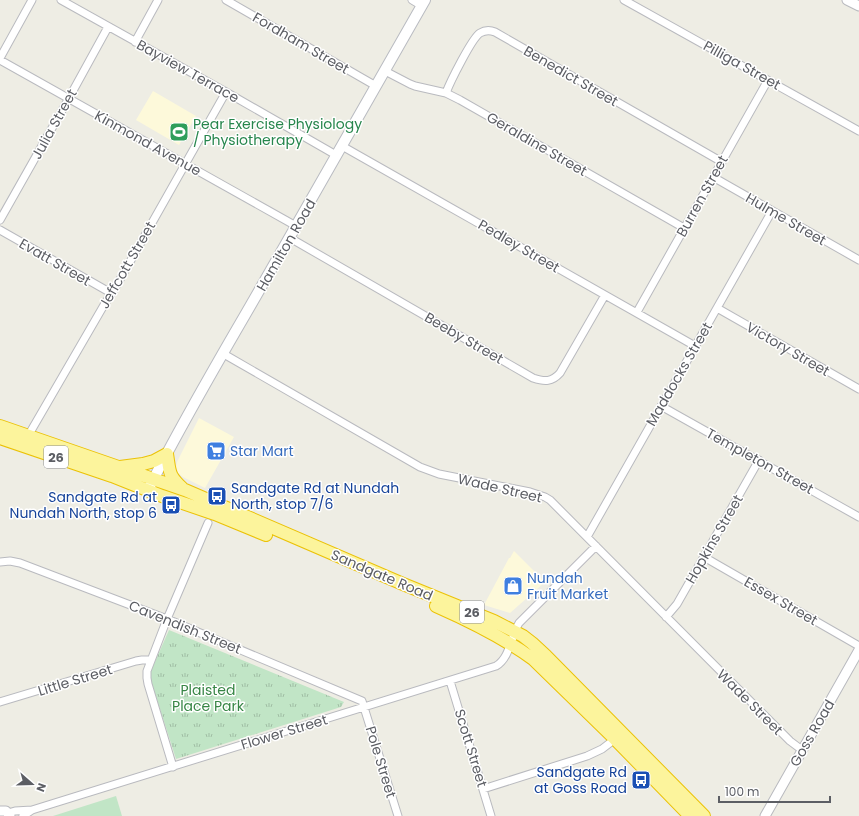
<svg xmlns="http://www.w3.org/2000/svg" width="859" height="816" viewBox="0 0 859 816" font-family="Poppins,sans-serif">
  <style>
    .commercial { fill: #fdf9da }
    .green { fill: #c1e5c6 }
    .park { fill: url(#park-tufts) }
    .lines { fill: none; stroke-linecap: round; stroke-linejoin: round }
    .minor-casing { stroke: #b9babf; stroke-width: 9 }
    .tertiary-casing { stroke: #b9babf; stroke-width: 11 }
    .secondary-casing { stroke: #b9bbc1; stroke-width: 12 }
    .trunk-casing { stroke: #ebc207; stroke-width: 14 }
    .minor { stroke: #fff; stroke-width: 7 }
    .tertiary { stroke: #fff; stroke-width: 9 }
    .secondary { stroke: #fff; stroke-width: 10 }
    .trunk { stroke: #fcf49c; stroke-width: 12 }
    .labels { text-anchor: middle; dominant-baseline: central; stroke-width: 3; stroke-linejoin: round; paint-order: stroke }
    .shield { fill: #fff; stroke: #8d8e92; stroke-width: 1 }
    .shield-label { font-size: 13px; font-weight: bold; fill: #5c5e64 }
    .street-label { font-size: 14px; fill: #5c5e64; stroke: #fff }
    .leisure-label { font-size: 14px; fill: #27864d; stroke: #fff; text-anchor: start }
    .shop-label { font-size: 14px; fill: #366cbe; stroke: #fff; text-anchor: start }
    .transit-label { font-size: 14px; fill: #164399; stroke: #fff; text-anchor: end }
    .park-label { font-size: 14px; fill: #388646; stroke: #fff }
  </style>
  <defs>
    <pattern id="park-tufts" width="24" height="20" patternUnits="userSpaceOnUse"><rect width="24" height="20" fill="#c1e5c6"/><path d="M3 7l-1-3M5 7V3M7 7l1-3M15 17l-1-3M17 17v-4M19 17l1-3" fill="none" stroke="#a0bda4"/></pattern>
  </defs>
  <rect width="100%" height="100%" fill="#eeede4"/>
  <path class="commercial" d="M153,91L196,116L179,145L136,120Z
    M199,418L234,437L205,488L183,477L178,473L176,467L177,462Z
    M514,551L545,582L510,613L484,605L509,558H510Z"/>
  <path class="green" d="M116,796L122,816H53Z"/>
  <path class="park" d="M169,630L344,702L341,707L176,759L149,675Z"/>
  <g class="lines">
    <g class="minor-casing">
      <path id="minor" d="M61,0L226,92L336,155
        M226,0L376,86
        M412,0L422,6
        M624,0L859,131
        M135,42L158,0
        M0,58L32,0
        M0,60L296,226
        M385,71L410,84L415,86L446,93L460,100L684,228
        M446,93C450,82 472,38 480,33C485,30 490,30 495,32L722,162
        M342,146L695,346
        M713,177L859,260
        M0,220L69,98L108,27
        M0,230L111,293
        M290,238L533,378C545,382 552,382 560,373L605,295
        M717,308L859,389
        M637,312L768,80
        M222,353L420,467L439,474L530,492L545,497L550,500L790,741L802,750
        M661,406L859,517
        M28,436L104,305L118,283L226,92
        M587,537L772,211
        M704,557L859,646
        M0,562L10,561L20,563L167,619L362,701L398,816
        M666,617L677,604L759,460
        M450,681L491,816
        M0,702L136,661L142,660H151
        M173,767L148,684L147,678V671L167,619L208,523
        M483,789L587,756L602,749L615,739
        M8,813L15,811L32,810
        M23,816L32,810L496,666C510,658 511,636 519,623L596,546"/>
    </g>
    <g class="tertiary-casing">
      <path id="tertiary" d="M847,0L859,6
        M0,811H6L10,816
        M765,816L859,650"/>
    </g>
    <g class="secondary-casing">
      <path id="secondary" d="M148,490C186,414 230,342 272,268C323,179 374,89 425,0"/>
    </g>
    <g class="trunk-casing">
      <path id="trunk" d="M0,426L185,490L403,584L494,621L523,636L532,643L546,656L704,816
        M0,438L112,476L162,496L215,514L266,535
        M120,467L143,464L154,461L167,454C170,472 168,475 182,488
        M436,606C470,621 503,637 533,659L615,739L690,816"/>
    </g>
    <use href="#minor" class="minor"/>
    <use href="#tertiary" class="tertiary"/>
    <use href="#secondary" class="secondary"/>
    <use href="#trunk" class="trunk"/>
  </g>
  <defs>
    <g id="stadium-square" transform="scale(1)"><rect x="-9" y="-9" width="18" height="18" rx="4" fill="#2e9e5b" stroke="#fff"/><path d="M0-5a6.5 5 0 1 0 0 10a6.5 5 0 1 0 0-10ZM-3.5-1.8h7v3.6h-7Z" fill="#fff"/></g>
    <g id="supermarket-square" transform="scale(1)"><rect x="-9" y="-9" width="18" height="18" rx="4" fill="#3f7fe0" stroke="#fff"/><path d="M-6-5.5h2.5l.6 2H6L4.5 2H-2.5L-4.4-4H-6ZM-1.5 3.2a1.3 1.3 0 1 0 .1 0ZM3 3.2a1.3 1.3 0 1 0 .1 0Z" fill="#fff"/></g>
    <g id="bus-square" transform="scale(1)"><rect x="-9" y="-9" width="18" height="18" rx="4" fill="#1a4fb4" stroke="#fff"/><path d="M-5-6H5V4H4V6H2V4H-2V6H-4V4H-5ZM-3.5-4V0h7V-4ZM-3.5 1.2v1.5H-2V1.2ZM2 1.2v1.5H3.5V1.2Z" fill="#fff"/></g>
    <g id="shop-square" transform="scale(1)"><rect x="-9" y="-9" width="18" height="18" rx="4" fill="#3f7fe0" stroke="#fff"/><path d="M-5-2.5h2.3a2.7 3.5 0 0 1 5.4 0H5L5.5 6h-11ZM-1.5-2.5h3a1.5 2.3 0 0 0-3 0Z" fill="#fff"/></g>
  </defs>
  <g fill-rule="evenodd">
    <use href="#stadium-square" x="179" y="132"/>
    <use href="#supermarket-square" x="216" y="451"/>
    <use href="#bus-square" x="217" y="496"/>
    <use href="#bus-square" x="171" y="505"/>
    <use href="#shop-square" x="513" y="586"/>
    <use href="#bus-square" x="641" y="780"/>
  </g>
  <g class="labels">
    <g class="shield">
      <rect x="44" y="446" width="24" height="22" rx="3"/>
      <rect x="460" y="601" width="24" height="22" rx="3"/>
    </g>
    <g class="shield-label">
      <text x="56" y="457">26</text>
      <text x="472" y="612">26</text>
    </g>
    <g class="street-label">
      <text transform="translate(301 43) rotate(30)">Fordham Street</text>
      <text transform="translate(742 65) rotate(29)">Pilliga Street</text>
      <text transform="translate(188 71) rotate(29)">Bayview Terrace</text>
      <text transform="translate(571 76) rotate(30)">Benedict Street</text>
      <text transform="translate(54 124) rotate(-61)">Julia Street</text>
      <text transform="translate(148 143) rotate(29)">Kinmond Avenue</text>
      <text transform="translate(537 144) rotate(30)">Geraldine Street</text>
      <text transform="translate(702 196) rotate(-61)">Burren Street</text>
      <text transform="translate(786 219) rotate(30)">Hulme Street</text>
      <text transform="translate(286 245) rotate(-60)">Hamilton Road</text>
      <text transform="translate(519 246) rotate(30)">Pedley Street</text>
      <text transform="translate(55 262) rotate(30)">Evatt Street</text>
      <text transform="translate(127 265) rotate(-60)">Jeffcott Street</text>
      <text transform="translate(464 338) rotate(30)">Beeby Street</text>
      <text transform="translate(788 349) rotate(30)">Victory Street</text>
      <text transform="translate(679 374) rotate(-60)">Maddocks Street</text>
      <text transform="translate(760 461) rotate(29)">Templeton Street</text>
      <text transform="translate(500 488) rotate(13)">Wade Street</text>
      <text transform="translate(714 539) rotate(-60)">Hopkins Street</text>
      <text transform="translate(382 575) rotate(23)">Sandgate Road</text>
      <text transform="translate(781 601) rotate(30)">Essex Street</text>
      <text transform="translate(185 627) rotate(22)">Cavendish Street</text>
      <text transform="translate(75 680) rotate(-17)">Little Street</text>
      <text transform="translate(750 702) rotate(45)">Wade Street</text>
      <text transform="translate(284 732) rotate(-17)">Flower Street</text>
      <text transform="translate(812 733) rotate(-60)">Goss Road</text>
      <text transform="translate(471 748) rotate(73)">Scott Street</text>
      <text transform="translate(381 762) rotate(73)">Pole Street</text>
    </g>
    <g class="leisure-label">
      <text x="193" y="124">Pear Exercise Physiology<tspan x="193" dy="16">/ Physiotherapy</tspan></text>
    </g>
    <g class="shop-label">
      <text x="230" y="451">Star Mart</text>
      <text x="527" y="578">Nundah<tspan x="527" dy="16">Fruit Market</tspan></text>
    </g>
    <g class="transit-label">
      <text x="231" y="488" text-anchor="start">Sandgate Rd at Nundah<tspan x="231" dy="16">North, stop 7/6</tspan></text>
      <text x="157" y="497">Sandgate Rd at<tspan x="157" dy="16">Nundah North, stop 6</tspan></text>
      <text x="627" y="772">Sandgate Rd<tspan x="627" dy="16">at Goss Road</tspan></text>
    </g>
    <g class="park-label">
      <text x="208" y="690">Plaisted<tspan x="208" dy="16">Place Park</tspan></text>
    </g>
  </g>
  <g transform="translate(32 784) rotate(110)" stroke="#ffffff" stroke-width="3" paint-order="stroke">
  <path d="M0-3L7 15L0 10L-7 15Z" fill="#5c5e64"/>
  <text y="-6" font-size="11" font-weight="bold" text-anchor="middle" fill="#5c5e64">N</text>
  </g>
  <path d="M719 796v6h111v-6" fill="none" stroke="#5c5e64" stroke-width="2"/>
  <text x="725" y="796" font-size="12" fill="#5c5e64" stroke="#ffffff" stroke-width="3" paint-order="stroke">100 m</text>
</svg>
